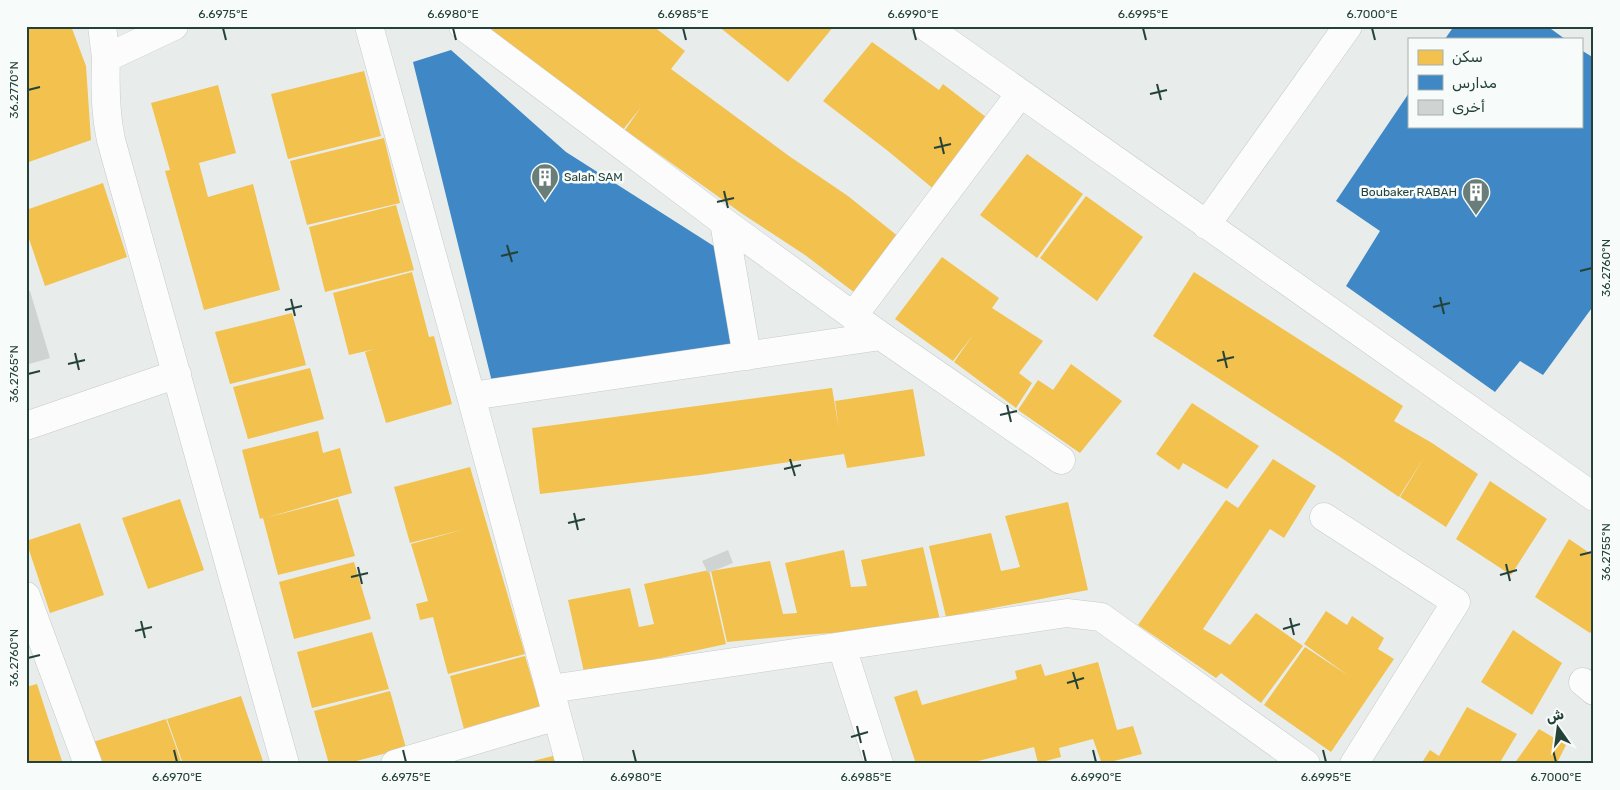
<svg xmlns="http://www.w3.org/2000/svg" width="1620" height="790" viewBox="0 0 1620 790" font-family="Rubik,'Noto Naskh Arabic',sans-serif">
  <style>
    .homes { fill: #f2c14e }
    .schools { fill: #3f88c5 }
    .building { fill: #cfd4d2 }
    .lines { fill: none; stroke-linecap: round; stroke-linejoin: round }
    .minor-casing { stroke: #c5cac8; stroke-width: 29 }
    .minor { stroke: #fcfcfc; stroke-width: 28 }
    .ticks { fill: none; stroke: #24423a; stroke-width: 2 }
    .labels { text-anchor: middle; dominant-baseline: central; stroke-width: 5; stroke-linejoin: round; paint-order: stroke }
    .poi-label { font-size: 12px; fill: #24423a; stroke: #f7fbf9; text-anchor: start }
    .neatline { fill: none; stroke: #24423a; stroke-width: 2 }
    .ticks-label { font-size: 12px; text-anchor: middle; fill: #24423a }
  </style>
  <rect width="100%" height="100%" fill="#e8edeb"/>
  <path class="homes" d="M26,26H71L86,66L91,140L26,163Z
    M485,26H653L685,51L671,69L789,156L848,196L899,237L859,296L805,255L744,215L625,130L641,107L622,131Z
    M718,26H834L788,82Z
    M872,42L939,90L943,84L991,121L936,191L888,151L823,101Z
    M364,71L381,136L288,159L271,94Z
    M218,85L236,153L199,163L208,197L253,184L280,290L204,310L165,171L170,170L151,103Z
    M384,138L400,203L307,225L290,161Z
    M1027,154L1083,194L1037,258L980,215Z
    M103,183L127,257L45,286L26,230V210Z
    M1086,196L1143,237L1097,301L1040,258Z
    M396,205L414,270L325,292L309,227Z
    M942,257L999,298L992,308L1043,341L1019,373L1032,383L1016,408L954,362L973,335L953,361L895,319Z
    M412,272L429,337L434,336L452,404L386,423L365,352L375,349L349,355L333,293Z
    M1194,272L1403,406L1394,421L1432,443L1478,474L1446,527L1400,497L1425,456L1399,497L1337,455L1153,336Z
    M292,313L306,365L230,384L215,332Z
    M1071,364L1122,401L1080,453L1018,410L1038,380L1053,390Z
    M310,368L324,419L248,439L233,387Z
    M832,388L839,429L835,401L913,389L925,456L847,468L844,454L700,475L540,494L532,428Z
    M1192,403L1259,446L1227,489L1183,463L1179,470L1156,454Z
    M318,431L323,453L340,448L352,493L265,518L338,499L355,556L278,575L263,518L260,519L242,450Z
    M1273,459L1316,486L1284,538L1270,529L1203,629L1230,645L1256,613L1303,646L1261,703L1221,673L1216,678L1138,625L1226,500L1238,508Z
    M470,467L525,654L448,674L433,617L420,620L416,604L428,601L411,544L465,529L410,543L394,487Z
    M1490,481L1547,519L1511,575L1456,539Z
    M180,499L204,570L148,589L122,518Z
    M1068,502L1088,590L946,617L929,546L991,533L1001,571L1020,567L1005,516Z
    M80,523L104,595L50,613L26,541Z
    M1569,539L1594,556V626L1590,633L1535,597Z
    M923,547L940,620L877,630L802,635L727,642L711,571L770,561L783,614L797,613L785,563L844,550L851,587L867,586L861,560Z
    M354,562L371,619L294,639L279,582Z
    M709,570L726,644L647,661L584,672L568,600L630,588L639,627L654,624L644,584Z
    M1326,611L1347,625L1352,616L1384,638L1378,649L1394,659L1331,752L1264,705L1305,647L1349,676L1304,644Z
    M1513,630L1562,663L1532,715L1481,682Z
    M372,632L389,689L312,708L297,652Z
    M525,656L542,713L465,733L450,676Z
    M1098,662L1117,730L1133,726L1142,754L1102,764L1093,739L1059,748L1061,757L1038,763L1034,747L966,764H916L894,697L917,690L922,705L1017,679L1015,671L1041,664L1045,676Z
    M37,684L60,755L63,764H26V687Z
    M390,691L406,748L345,764H329L314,711Z
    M241,696L264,764H183L167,719Z
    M1467,707L1517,734L1499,764H1421L1430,750L1439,756Z
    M166,719L182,764H100L93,742Z
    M1539,729L1566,745L1558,761L1562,764H1514Z
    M553,756L555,764H525V763Z"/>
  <path class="schools" d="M1454,26H1547L1565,39H1445Z
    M451,50L566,152L720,250L738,349L493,386L413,62Z
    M1581,50L1594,58V305L1543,375L1520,361L1495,392L1346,286L1380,231L1336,201L1409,93V126H1581Z"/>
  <path class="building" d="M30,291L50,358L26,365V292Z
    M728,550L733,563L708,573L702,561Z"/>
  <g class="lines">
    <g class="minor-casing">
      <path id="minor" d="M102,26L106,58
        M174,26L106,58C105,86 105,112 111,140L285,764
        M369,26L471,396L570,764
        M463,26L724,222L881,336L1061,460
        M925,26L1594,497
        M724,222L747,356
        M1206,225L1348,26
        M853,316L1020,94
        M471,396L881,336
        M26,426L177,374
        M1324,517L1456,602L1354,764
        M26,596L88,764
        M842,647L879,764
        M1583,682L1594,691
        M550,689L1067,613L1101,617L1306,764
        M395,764L557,716"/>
    </g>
    <use href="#minor" class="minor"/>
  </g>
  <path class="ticks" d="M223,28L226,40M453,28L456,40M683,28L686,40M913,28L916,40M1143,28L1146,40M1372,28L1375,40M1157,84L1161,100M28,90L40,87M1150,94L1167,90M940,137L944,154M934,148L951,144M724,191L728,208M717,202L734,198M507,245L512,262M501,256L518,252M1580,271L1592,268M1440,297L1444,314M291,299L295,316M1433,307L1450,303M285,310L302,306M1223,351L1227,368M75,353L79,370M1217,361L1234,357M68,364L85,360M28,374L40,371M1007,405L1011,422M1000,415L1017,411M790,459L795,476M784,469L801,465M574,513L578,530M568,523L585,519M1580,555L1592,552M1506,564L1510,581M358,567L362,584M1500,575L1517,570M351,577L368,573M1290,618L1294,635M141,621L145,638M1283,629L1300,624M135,631L152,627M28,658L40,655M1073,672L1078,689M1067,683L1084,678M857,726L861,743M851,737L868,732M174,750L177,762M403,750L406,762M633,750L636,762M863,750L866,762M1093,750L1096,762M1323,750L1326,762M1553,750L1556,762"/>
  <defs>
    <g id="building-pin" transform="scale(1.4375)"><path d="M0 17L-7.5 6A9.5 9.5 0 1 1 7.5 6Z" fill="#697e78" stroke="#f7fbf9"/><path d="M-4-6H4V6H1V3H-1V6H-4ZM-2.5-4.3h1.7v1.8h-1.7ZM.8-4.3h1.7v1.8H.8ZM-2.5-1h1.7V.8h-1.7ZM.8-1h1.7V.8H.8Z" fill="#fff"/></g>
  </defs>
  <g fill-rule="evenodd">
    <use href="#building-pin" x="545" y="177"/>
    <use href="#building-pin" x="1476" y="192"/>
  </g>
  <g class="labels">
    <g class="poi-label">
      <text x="564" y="177">Salah SAM</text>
      <text x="1457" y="192" text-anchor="end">Boubaker RABAH</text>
    </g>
  </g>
  <rect width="1620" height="790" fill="none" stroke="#f7fbf9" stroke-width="55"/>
  <rect x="1408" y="38" width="175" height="90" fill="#f7fbf9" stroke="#a3b1ad"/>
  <rect x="1418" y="50" width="25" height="15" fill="#f2c14e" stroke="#a3b1ad"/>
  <text x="1452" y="62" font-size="15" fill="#24423a">سكن</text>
  <rect x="1418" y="75" width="25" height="15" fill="#3f88c5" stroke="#a3b1ad"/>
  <text x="1452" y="88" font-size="15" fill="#24423a">مدارس</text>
  <rect x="1418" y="100" width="25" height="15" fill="#cfd4d2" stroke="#a3b1ad"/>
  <text x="1452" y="112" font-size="15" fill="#24423a">أخرى</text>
  <g transform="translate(1558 728) rotate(346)" stroke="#f7fbf9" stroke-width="4" paint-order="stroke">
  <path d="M0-4L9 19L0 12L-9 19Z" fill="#24423a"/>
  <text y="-8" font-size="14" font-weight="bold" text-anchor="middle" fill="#24423a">ش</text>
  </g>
  <rect x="28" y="28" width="1564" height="734" class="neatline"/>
  <g class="ticks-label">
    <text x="223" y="18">6.6975°E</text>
    <text x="453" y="18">6.6980°E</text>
    <text x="683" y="18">6.6985°E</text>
    <text x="913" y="18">6.6990°E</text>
    <text x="1143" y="18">6.6995°E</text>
    <text x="1372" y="18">6.7000°E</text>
    <text transform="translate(14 90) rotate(-90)" y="4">36.2770°N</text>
    <text transform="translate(1606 268) rotate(-90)" y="4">36.2760°N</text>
    <text transform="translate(14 374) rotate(-90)" y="4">36.2765°N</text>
    <text transform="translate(1606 552) rotate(-90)" y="4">36.2755°N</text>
    <text transform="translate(14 658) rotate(-90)" y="4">36.2760°N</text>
    <text x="177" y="781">6.6970°E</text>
    <text x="406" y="781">6.6975°E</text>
    <text x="636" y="781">6.6980°E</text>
    <text x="866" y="781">6.6985°E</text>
    <text x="1096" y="781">6.6990°E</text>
    <text x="1326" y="781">6.6995°E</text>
    <text x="1556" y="781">6.7000°E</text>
  </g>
</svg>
